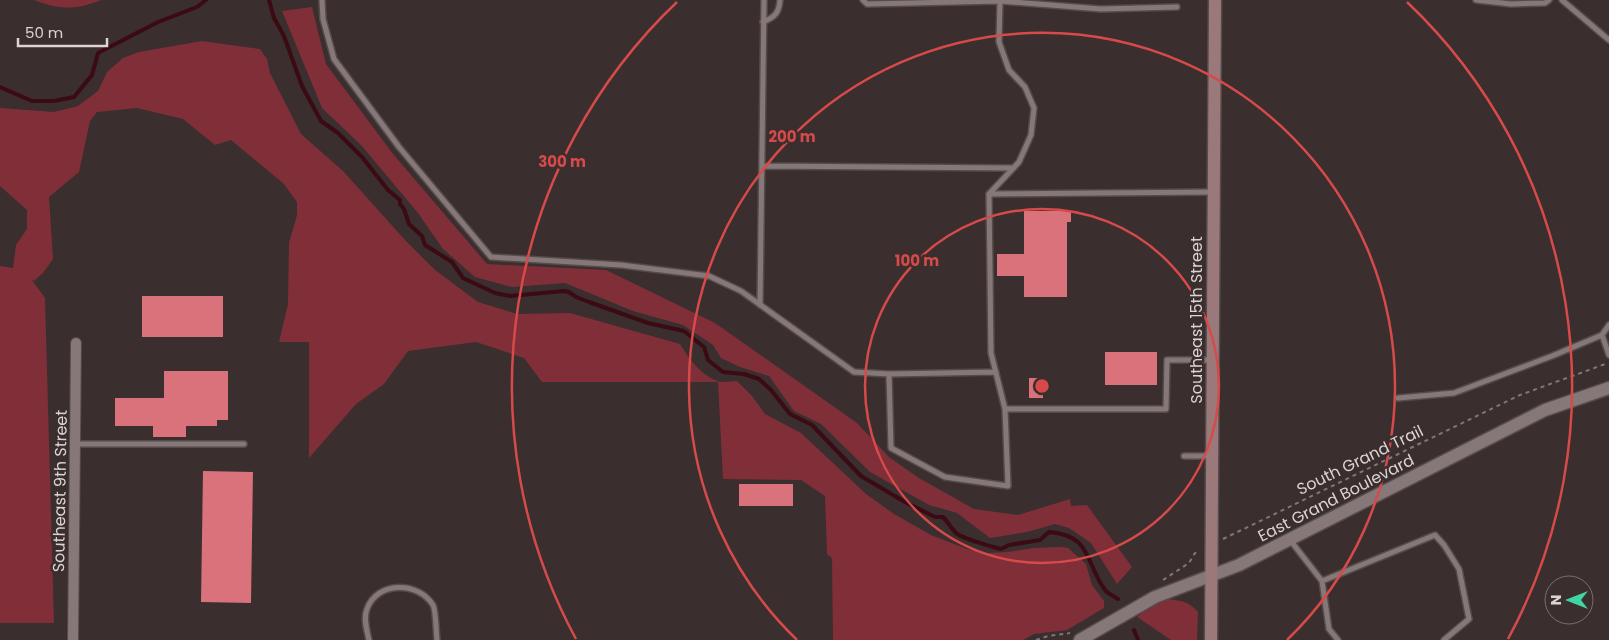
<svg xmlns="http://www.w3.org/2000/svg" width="1609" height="640" viewBox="0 0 1609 640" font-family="Poppins,sans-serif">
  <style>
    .green { fill: #802f38 }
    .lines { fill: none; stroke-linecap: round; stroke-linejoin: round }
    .stream { stroke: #3c0a12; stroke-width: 4 }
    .building { fill: #d9727a }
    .service-casing { stroke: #554b4b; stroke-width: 8 }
    .minor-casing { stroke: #554b4b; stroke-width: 12 }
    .tertiary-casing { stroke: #554b4b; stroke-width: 15 }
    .secondary-casing { stroke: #554b4b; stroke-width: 15 }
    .path { stroke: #817777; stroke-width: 2; stroke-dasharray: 4 4; stroke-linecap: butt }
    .service { stroke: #867778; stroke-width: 5 }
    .minor { stroke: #867778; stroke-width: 10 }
    .tertiary { stroke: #867778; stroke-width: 12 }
    .secondary { stroke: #9b787a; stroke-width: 12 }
    .ring { fill: none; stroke: #d74a4a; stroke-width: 2.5 }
    .labels { text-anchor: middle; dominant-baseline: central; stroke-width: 5; stroke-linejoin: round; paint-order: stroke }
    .street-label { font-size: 16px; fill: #dcd4d4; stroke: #3a2e2e }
    .centre { fill: #d74a4a; stroke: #3a2e2e; stroke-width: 2.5 }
    .ring-label { font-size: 15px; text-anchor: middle; font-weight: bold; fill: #d74a4a; stroke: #3a2e2e; stroke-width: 5; stroke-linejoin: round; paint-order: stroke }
  </style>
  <rect width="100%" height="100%" fill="#3a2e2e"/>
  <path class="green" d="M34,0H101C77,10 59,10 34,0Z
    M312,7L326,64L393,154L487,264L606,270L715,323L857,423L890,458L919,478L974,509L1018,515L1070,499L1071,506L1087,505L1132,567L1117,584L1091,543L1069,528L1055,524L1027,532L990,538L957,513L929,505L870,472L821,424L794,411L769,376L740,367L721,358L713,345L683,325L633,311L565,283L512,287L475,277L443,249L418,213L361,145L322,108L282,11Z
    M202,41L260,49L267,59L270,73L301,134L343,171L405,240L435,270L478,302L517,314L570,313L680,344C689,359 700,374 717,381C722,383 731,381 737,381L752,396L765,414L801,433L866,494L894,514L931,535L967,549L988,553L1008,552L1034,548L1062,547L1068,548L1086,564L1092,585L1104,601V608L1067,630L1034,634L1023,640H833L832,558L827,554L825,496L801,480L723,479L718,382H542L524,358L476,342L408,351L384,384L356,404L309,458V342H279L288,304L289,243L297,215V202L284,184L231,140L215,145L183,119L137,108L97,112L90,121L79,172L49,197L53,259L43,273L34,281L31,279L45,298L54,623H0V266L13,268L16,245L27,229V210L0,186V108L54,112L78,106L98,91L107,72L123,58L139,52Z
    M1166,599C1179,600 1189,601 1198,612L1197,640H1171L1137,617L1145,610Z"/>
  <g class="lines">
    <path class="stream" d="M269,0L274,18L284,36L302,86L321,121L338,133L362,157L388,190L400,200V204L404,209L409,224L422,236L425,245L452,262L463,278L495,293L510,296L564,291L569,292L576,297L589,302L648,323L684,331L704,347L708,360L723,372L744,374L759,379L771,390L790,414L812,425L861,476L905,502L935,517H943C948,522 951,528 956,533C961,538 993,547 1001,549L1009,545L1040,540L1049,532C1092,535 1085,563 1105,590C1108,594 1114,596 1118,599
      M0,87L32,101H54L74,97L92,75L98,53L158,22L197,7L206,0
      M1134,630L1138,640"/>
  </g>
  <path class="building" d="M1024,211H1071V222H1067V297H1024V276H997V254H1024Z
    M142,296H223V337H142Z
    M1105,352H1157V385H1105Z
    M164,371H228V420H217V426H186V437H153V426H115V398H164Z
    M1029,378H1043V398H1029Z
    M203,471L253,472L251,603L201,602Z
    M739,484H793V506H739Z"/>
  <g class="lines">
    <g class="service-casing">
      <path id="service" d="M322,0L323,19L334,59L399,147L491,257L621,265L709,276L741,291L854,372L889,374L891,448L945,477L1008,486L1005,409
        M863,0L867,4L1000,1L999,42L1009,70L1025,87L1034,108L1031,135L1019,162L989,194
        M1476,0L1511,4L1545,3L1549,0
        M1562,0L1609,40
        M1000,1L1101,9L1177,7
        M763,22C775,17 779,13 780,0
        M762,166L1013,168
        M760,305L764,0
        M1602,335L1609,325
        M1212,360H1167L1166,409H1005L991,353L989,194L1213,192
        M889,374L996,372
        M1398,398L1454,393L1552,356L1602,335L1609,355
        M75,444H244
        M1184,456H1211
        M1290,540L1322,581L1329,629L1338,640
        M1322,581L1435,535L1444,545L1459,569L1469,619L1444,640
        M369,640C367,631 363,618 367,609C377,581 418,581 433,605C436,611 436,632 437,640"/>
    </g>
    <g class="minor-casing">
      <path id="minor" d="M73,640L76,343"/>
    </g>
    <g class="tertiary-casing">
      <path id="tertiary" d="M1080,640L1155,597L1239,565L1545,410L1609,388"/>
    </g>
    <g class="secondary-casing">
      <path id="secondary" d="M1211,640L1215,0"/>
    </g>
    <path class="path" d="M1223,539L1520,395L1608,363
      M1163,580L1189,563L1195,553H1200
      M1036,640L1048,636L1070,633"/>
    <use href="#service" class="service"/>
    <use href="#minor" class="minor"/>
    <use href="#tertiary" class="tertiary"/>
    <use href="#secondary" class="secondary"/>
  </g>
  <g class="ring">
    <circle cx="1042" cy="386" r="177"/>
    <path d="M797 640A353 353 0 1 1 1287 640"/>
    <path d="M576 639A530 530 0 0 1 677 2M1407 2A530 530 0 0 1 1508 639"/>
  </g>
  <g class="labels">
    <g class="street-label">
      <text transform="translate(1196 320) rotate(-90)">Southeast 15th Street</text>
      <text transform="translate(1360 460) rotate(-26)">South Grand Trail</text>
      <text transform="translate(60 491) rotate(-89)">Southeast 9th Street</text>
      <text transform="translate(1336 498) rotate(-27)">East Grand Boulevard</text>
    </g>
  </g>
  <circle cx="1042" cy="386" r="8" class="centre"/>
  <g class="ring-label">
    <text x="792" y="142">200 m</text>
    <text x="562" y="167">300 m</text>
    <text x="917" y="266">100 m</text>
  </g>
  <g transform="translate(1569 600) rotate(270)"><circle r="24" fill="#3a2e2e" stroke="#7b7070"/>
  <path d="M0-4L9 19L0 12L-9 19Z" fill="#3ed4a3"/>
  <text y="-8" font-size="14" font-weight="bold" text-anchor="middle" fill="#dcd4d4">N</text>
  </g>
  <path d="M18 38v8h89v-8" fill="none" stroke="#dcd4d4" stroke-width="2.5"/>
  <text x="25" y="38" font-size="15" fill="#dcd4d4" stroke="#3a2e2e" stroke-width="4" paint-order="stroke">50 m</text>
</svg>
